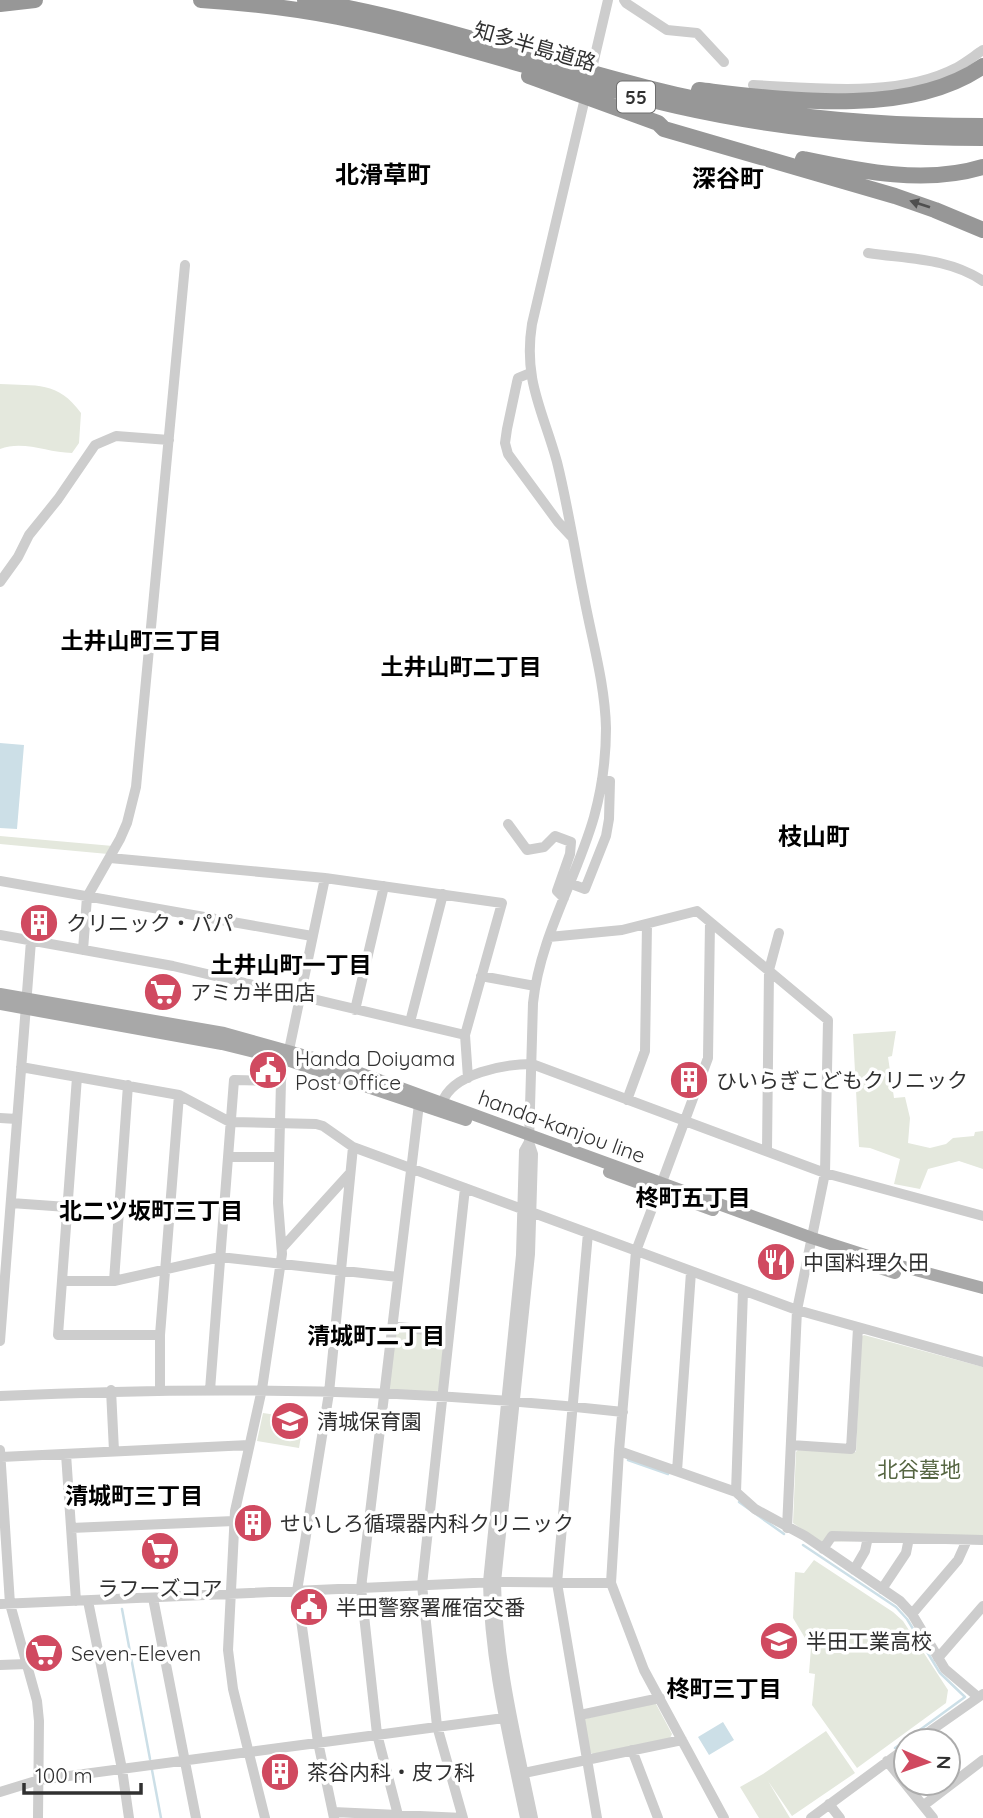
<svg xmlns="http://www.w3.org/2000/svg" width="983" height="1818" viewBox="0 0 983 1818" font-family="Quicksand,'Noto Sans JP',sans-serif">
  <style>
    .green { fill: #e4e8dd }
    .water { fill: #ccdfe7 }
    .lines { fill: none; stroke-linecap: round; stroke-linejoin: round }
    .stream { stroke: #ccdfe7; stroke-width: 2.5 }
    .minor { stroke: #cdcdcd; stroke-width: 10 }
    .major { stroke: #a8a8a8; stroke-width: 12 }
    .highway { stroke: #979797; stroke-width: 16 }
    .oneway { fill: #4f4f4f }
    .labels { text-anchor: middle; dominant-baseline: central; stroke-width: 7; stroke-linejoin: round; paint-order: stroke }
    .shield { fill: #fff; stroke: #6e6e6e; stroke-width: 2 }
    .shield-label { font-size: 19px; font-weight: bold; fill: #303030 }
    .street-label { font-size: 21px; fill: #303030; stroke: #fff }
    .poi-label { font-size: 21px; fill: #303030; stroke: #fff; text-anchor: start }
    .park-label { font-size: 21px; fill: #576743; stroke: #fff }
    .neighbourhood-label { font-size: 23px; font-weight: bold; fill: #000; stroke: #fff }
    .quarter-label { font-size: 24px; font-weight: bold; fill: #000; stroke: #fff }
  </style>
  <rect width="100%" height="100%" fill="#fff"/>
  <path class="green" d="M0,384C36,386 58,381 81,413L79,443L72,453C48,453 24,440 0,449Z
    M0,836L113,846L108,854L0,844Z
    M896,1031L892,1056L888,1057L894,1098L905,1097L910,1118L908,1143L930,1148L946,1144L953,1138L974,1136L975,1132L983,1131V1169L959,1161L928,1169L920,1189L894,1184L900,1159L870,1148L859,1147L853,1034Z
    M398,1330L444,1338L439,1389L437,1392L391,1390L389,1388L396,1332Z
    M864,1335L983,1367V1538L821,1542L793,1523L796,1452L798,1450L856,1452L861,1337Z
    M263,1413L304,1419L299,1448L257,1441Z
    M814,1560L893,1612L903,1621L948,1690L946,1703L857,1768L812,1705L815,1674L809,1673L811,1648L793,1618L795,1572L804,1573Z
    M653,1703L656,1704L672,1734L670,1738L593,1754L589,1752L584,1719Z
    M826,1731L855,1773L792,1816L768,1781L790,1818H759L740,1787L763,1774Z"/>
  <path class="water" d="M0,743L24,745L17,829L0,828Z
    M723,1722L734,1740L709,1755L698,1737Z"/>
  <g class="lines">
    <path class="stream" d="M628,1460L668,1474
      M739,1502L784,1534
      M803,1545L896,1607L907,1619L940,1673L965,1697L895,1748
      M122,1609L150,1759
      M152,1770L161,1818"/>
    <path class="minor" d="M624,0L626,3L667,30L697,33L724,62
      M753,85C816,88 899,98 956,68C965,63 974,56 983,50
      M868,253C908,259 949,258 983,281
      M530,373L518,378L517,382L507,429L505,443L508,454L558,522L571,536
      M0,582L18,557L29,535L58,499L95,445L116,436L169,440
      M508,824L527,850L544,847L555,836L571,842L570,854L557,891L564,898
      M110,858L325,878L502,903L465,1035L468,1078
      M0,881L312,936
      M569,883L585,889L606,836L609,819L610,781L602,779
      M0,935L173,966L465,1035
      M549,937L622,930L697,911L828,1020L825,1173L797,1310L787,1528
      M83,950L87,897L120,839L127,823L136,787L185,265
      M481,976L535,986
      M355,1010L384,886
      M410,1022L443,894
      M289,1050L325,878
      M21,1067L179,1095L230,1122L316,1124L323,1126L353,1147L522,1209
      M77,1077L58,1335H160
      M627,1100L645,1051L647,924
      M442,1103C452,1073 505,1064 532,1064L825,1173L983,1216
      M0,1118L17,1119
      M767,1151L769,970L779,933
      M228,1157H279
      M662,1182L708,1058L710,922
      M659,1190L636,1251L619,1451L611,1583L644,1670L724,1818
      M11,1203L67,1207
      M531,1212L797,1310L983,1362
      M588,1233L557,1583L597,1818
      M282,1248L350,1173
      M62,1281H114L220,1257L398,1277
      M114,1281L128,1085
      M393,1326L449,1333
      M0,1341L31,941
      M111,1390L114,1451
      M160,1390V1335L179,1095
      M210,1390L234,1080L281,1081
      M0,1396C207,1386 416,1388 623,1412
      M791,1445L851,1449L858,1328
      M0,1450L10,1604L37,1701L39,1721L38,1818
      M619,1451L736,1492L755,1509L805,1536L900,1601L912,1614L945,1669L978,1697
      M66,1454L76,1601
      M1,1457L249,1445
      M677,1471L691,1272
      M736,1492L743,1291
      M71,1528L234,1521
      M823,1549L832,1536L983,1540
      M854,1570L865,1551L868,1537
      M882,1589L906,1553L909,1538
      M153,1598L196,1818
      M88,1601L122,1769L129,1818
      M0,1604L496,1582L611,1583
      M912,1614L958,1560L967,1540
      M938,1658L983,1606
      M0,1665L27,1664
      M580,1715L660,1698
      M916,1741L983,1694
      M632,1750L658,1818
      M887,1761L933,1818
      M524,1773L682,1740
      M0,1792L39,1780L504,1718
      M829,1804L840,1818
      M924,1805L983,1760
      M333,1812L463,1818
      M398,1815L377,1734L361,1588L419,1104
      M265,1818L233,1689L228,1650L235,1511L262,1389L282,1254L278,1203L281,1081L284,1059
      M334,1818L318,1742L297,1591L329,1393L353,1147
      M463,1818L437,1726L422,1585L465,1188
      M525,1818C509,1740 489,1663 488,1582L521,1255L524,1151L529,1142
      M533,1818C517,1740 497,1662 496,1582L530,1254L533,1154L529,1142L533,1003C540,937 576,880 594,817C602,788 606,758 606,728C605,684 592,640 584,597C575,553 568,506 557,462C543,411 523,380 532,324L608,0
      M811,1818L906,1748"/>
    <path class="major" d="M0,994L224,1033L335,1064L812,1238L893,1264L983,1288
      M0,1004L222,1044L284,1059L466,1120
      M609,1172L713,1210
      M846,1257L895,1273"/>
    <path class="highway" d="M201,0C247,3 293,8 338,17C453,40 563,80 677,106C778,129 880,138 983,138
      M305,0C422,19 533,59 648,88C757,116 870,126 983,126
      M0,4L35,0
      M529,76L658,123L664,129L895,196L935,210L983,230
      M699,90C785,100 909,118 983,66
      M803,159C860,171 925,185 983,167"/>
  </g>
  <defs><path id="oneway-solid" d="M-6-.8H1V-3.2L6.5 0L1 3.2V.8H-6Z" transform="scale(1.75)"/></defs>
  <use class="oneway" href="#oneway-solid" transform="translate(920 204) rotate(-162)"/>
  <defs>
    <g id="building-disc" transform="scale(2.0125)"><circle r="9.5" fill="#d04a60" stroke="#fff"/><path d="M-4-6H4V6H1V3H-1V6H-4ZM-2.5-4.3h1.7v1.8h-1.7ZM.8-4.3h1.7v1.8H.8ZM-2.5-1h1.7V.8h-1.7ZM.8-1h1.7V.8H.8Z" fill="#fff"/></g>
    <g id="supermarket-disc" transform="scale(2.0125)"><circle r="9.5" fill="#d04a60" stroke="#fff"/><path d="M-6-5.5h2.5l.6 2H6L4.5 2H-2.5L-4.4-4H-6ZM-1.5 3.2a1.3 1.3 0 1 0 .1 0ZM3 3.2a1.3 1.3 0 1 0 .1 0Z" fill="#fff"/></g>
    <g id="civic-disc" transform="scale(2.0125)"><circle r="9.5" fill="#d04a60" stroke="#fff"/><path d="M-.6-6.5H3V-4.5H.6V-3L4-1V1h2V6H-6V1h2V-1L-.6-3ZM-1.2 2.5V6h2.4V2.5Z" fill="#fff"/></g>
    <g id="restaurant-disc" transform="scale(2.0125)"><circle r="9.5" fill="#d04a60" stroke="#fff"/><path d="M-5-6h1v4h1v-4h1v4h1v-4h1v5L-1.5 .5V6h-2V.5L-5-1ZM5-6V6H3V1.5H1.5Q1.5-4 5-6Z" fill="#fff"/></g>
    <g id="school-disc" transform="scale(2.0125)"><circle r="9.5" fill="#d04a60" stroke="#fff"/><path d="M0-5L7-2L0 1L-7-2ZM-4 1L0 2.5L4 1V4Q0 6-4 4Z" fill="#fff"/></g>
  </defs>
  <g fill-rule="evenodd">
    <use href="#building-disc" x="39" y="923"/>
    <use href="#supermarket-disc" x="163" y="992"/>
    <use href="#civic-disc" x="268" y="1070"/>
    <use href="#building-disc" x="689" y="1080"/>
    <use href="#restaurant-disc" x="776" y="1262"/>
    <use href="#school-disc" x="290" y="1421"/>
    <use href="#building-disc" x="253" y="1523"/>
    <use href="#supermarket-disc" x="160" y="1551"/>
    <use href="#civic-disc" x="309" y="1607"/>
    <use href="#school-disc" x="779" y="1641"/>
    <use href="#supermarket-disc" x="44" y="1653"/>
    <use href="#building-disc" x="280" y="1772"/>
  </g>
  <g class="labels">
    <rect class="shield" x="617" y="81.5" width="38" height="31" rx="5"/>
    <g class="shield-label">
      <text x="636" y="97">55</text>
    </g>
    <g class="street-label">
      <text transform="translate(535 46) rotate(16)">知多半島道路</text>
      <text transform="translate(562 1126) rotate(20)">handa-kanjou line</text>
    </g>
    <g class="poi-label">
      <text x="66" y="923">クリニック・パパ</text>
      <text x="190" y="992">アミカ半田店</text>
      <text x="295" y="1058">Handa Doiyama<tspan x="295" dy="24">Post Office</tspan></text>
      <text x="716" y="1080">ひいらぎこどもクリニック</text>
      <text x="803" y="1262">中国料理久田</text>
      <text x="317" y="1421">清城保育園</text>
      <text x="280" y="1523">せいしろ循環器内科クリニック</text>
      <text x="160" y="1588" text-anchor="middle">ラフーズコア</text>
      <text x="336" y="1607">半田警察署雁宿交番</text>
      <text x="806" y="1641">半田工業高校</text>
      <text x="71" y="1653">Seven-Eleven</text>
      <text x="307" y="1772">茶谷内科・皮フ科</text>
    </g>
    <g class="park-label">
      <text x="919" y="1469">北谷墓地</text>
    </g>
    <g class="neighbourhood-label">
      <text x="141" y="640">土井山町三丁目</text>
      <text x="461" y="666">土井山町二丁目</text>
      <text x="291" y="964">土井山町一丁目</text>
      <text x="693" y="1197">柊町五丁目</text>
      <text x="151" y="1210">北二ツ坂町三丁目</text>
      <text x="376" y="1335">清城町二丁目</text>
      <text x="134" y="1495">清城町三丁目</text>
      <text x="724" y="1688">柊町三丁目</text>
    </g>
    <g class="quarter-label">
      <text x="383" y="174">北滑草町</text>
      <text x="728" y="178">深谷町</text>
      <text x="814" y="836">枝山町</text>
    </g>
  </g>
  <g transform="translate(927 1762) rotate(92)"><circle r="33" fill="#ffffff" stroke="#acacac" stroke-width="2"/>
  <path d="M0-5L12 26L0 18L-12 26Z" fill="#d04a60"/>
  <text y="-10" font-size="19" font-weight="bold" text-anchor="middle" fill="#303030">N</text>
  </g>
  <path d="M24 1783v10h117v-10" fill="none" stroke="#303030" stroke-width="3.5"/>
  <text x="35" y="1783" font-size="21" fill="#303030" stroke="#ffffff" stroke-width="5" paint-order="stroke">100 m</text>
</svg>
